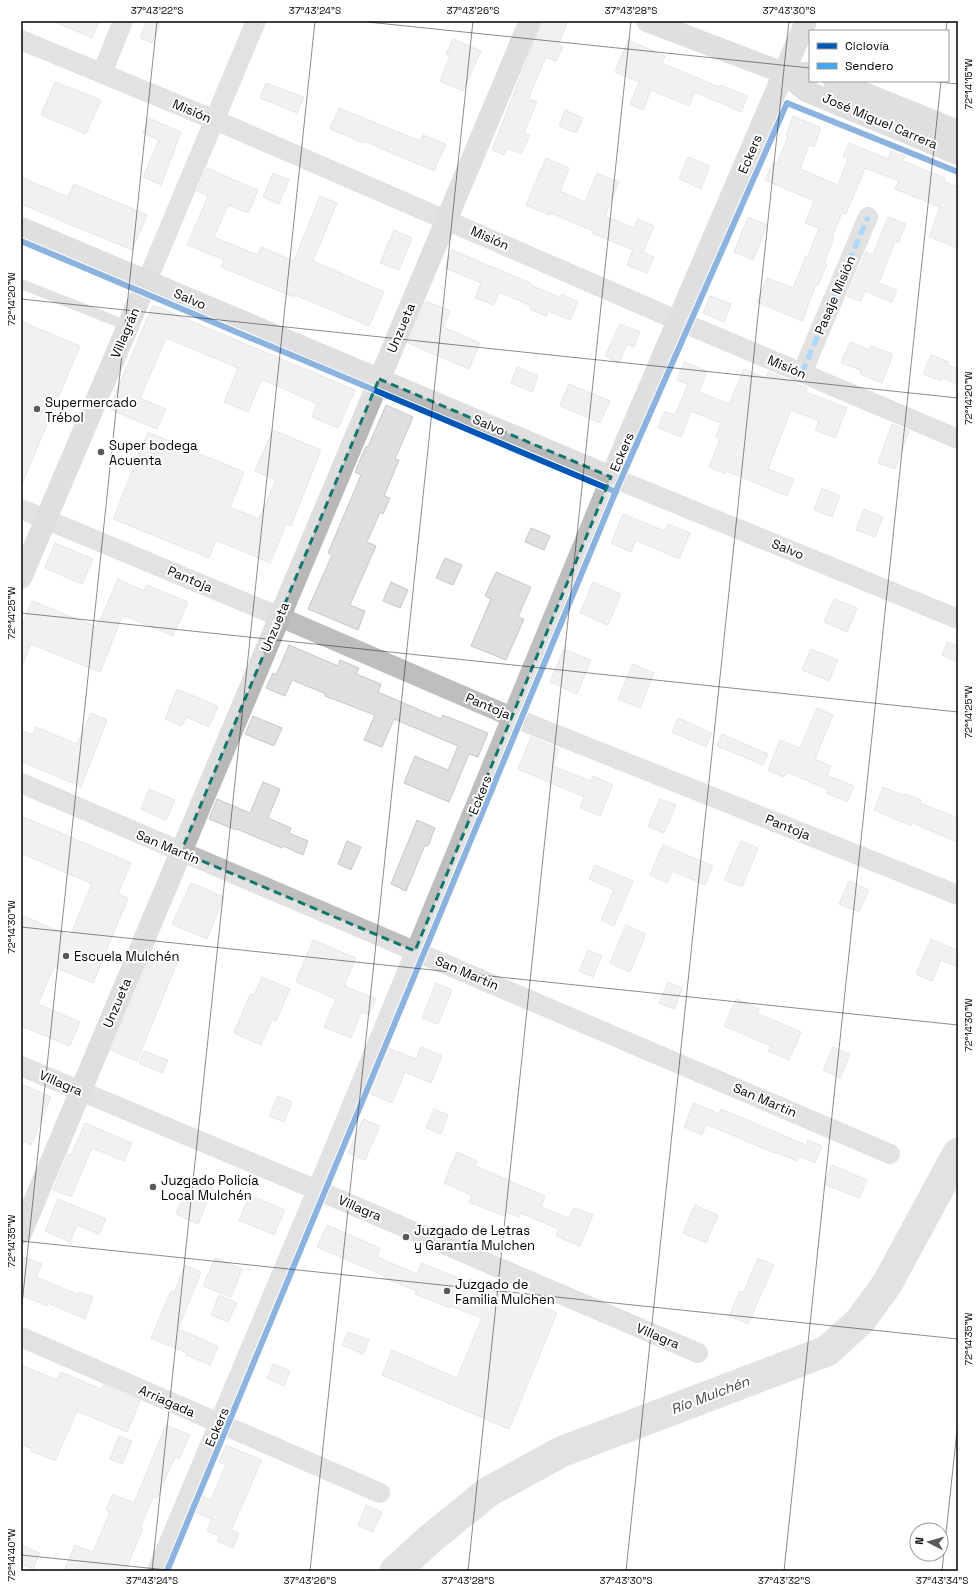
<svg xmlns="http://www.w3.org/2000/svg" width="979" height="1592" viewBox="0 0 979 1592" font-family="'Space Grotesk',sans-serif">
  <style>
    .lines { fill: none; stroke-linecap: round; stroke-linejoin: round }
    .river { stroke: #bfbfbf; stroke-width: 31 }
    .building { fill: #dfdfdf; stroke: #c7c7c7 }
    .lane { stroke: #bebebe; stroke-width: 10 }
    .street { stroke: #bebebe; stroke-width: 20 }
    .secondary { stroke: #b8b8b8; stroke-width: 22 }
    .quiet { stroke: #3fa9f5; stroke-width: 5; stroke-dasharray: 10 5; stroke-linecap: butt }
    .cycleway-casing { stroke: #fff; stroke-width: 8 }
    .cycleway { stroke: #0057b8; stroke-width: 6 }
    .marked { fill: none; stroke: #0f766e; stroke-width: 3; stroke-dasharray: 8 5; stroke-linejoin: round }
    .ticks { fill: none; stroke: #000; stroke-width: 1; stroke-opacity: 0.45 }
    .poi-dot { fill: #595959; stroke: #fff; stroke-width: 1.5 }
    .labels { text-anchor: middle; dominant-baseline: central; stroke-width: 4; stroke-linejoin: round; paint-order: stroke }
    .street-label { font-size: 13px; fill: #000; stroke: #fff }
    .poi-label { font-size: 13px; fill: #000; stroke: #fff; text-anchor: start }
    .water-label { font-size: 14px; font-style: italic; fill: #444; stroke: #fff }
    .neatline { fill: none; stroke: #000; stroke-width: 1.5 }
    .ticks-label { font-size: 10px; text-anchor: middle; fill: #000 }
  </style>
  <rect width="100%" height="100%" fill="#fff"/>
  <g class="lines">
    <path class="river" d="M395,1571L430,1539L488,1492L561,1452L827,1351L860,1321L887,1284L958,1153"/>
  </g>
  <path class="building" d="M53,21H99L92,38Z
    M147,21H161L152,43L140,38Z
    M542,21H568L558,45L563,47L556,61L546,57L528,99L537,102L524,133L530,135L521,154L507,148L504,155L492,150Z
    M453,39L481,51L463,91L440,81L450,56L446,54Z
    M628,40L665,56L662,63L719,87L720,85L748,96L741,112L695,92L689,106L651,90L643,110L630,104L639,82L615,72Z
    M55,82L101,100L86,134L41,115Z
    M266,83L304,97L297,113L260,98Z
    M339,108L420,141L423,135L446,144L434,171L364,141L363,143L330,129Z
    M565,110L583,118L576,133L559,126Z
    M793,116L821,128L814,147L809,145L800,169L838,185L848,158L843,156L849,143L888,159L892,149L906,154L903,161L945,178L944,182L958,187V248L929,237L940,207L895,189L899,181L865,168L846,214L842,213L832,237L834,238L824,263L827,264L818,285H816L802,321L757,302L767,278L793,288L806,256H808L819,228L805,223L814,201L765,180L773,162L777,164L788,136L786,135Z
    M149,118L181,132L161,185L143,177L159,140L143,133Z
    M688,157L710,166L701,189L679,179Z
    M546,158L569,168L560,191L585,202L597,173L619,182L605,216L634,228L638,219L654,226L643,252L654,257L647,273L627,265L633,250L592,233L593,231L551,213L550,215L526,205Z
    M207,168L258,190L248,213L228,205L214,237L258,255L261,247L294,261L320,196L337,203L313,261L384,292L369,326L295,295L294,297L221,267L224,260L187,245L208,196L197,191Z
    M273,173L289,180L279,204L263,197Z
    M21,177L68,197L74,184L147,215L132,250L21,204Z
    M748,217L767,225L753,260L734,252Z
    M888,217L906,224L898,243L895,241L879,283L897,290L892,302L865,291L861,301L847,296L866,252L873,255Z
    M394,230L412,238L399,270L380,263Z
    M452,250L507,273L531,283L530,285L560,297L562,294L578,302L570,320L548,311L546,316L530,309L531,306L499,292L494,305L475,298L481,283L445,268Z
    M710,296L731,304L724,322L703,313Z
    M426,301L450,311L443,327L480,343L469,369L408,343Z
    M153,305L355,390L338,428L312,417L317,404L262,379L248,412L224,402L238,368L166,338L140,398L166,409L157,429L109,409Z
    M21,321L80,346L21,486Z
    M620,324L640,332L634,347L627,344L619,363L605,356Z
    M850,342L869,350L871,346L893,354L882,383L860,374L861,370L841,363Z
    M931,355L949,362L947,365L958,369V384L942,378L941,381L923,374Z
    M684,362L707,371L699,392L729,404L744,369L766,378L768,372L807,388L806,392L847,408L835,438L815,430L819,421L791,410L768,469L794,479L787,496L726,471L725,474L709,467L720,439L716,437L721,423L691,411L681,437L658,428L665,411L675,415L688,384L677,380Z
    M517,367L538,376L532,392L511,383Z
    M569,384L610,401L600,423L560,406Z
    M386,405L413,417L395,459L399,460L384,496L390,498L383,514L380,512L367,542L376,546L350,605L365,611L358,630L308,609L332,555L328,553L361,475L355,472L366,446L368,447Z
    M892,424L909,431L895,469L878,463Z
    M273,430L321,450L291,526L286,524L270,563L216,540L209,558L113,519L148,432L244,472L230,507L259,519L276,480L255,471Z
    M822,488L840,496L832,517L814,510Z
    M864,509L883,517L875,537L856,530Z
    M623,514L665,531L668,524L690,533L679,559L636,540L631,552L611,543Z
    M531,528L550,536L544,550L525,542Z
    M55,543L93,559L82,584L45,568Z
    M445,558L462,565L453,585L436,578Z
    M496,572L531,587L518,617L524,619L506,660L471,646L491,599L485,596Z
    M118,579L144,591L147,585L188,602L173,636L126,616L125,618L122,617L100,672L31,644L21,668V627L32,601L97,627Z
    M391,582L408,590L400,608L383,601Z
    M593,582L621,594L608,625L580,613Z
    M834,599L857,608L847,632L824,622Z
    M947,642L958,646V662L942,655Z
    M289,645L338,666L340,660L359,668L356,674L381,684L378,692L441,719L443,715L488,733L478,757L469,754L449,802L404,783L415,756L448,770L458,746L394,719L382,747L364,740L375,715L325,696L326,694L292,680L285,696L266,688L273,673L276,675Z
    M564,649L591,660L577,694L550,682Z
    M811,649L838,660L829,681L802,670Z
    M633,664L654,673L640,708L618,699Z
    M177,689L218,706L209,727L186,717L182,726L165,719Z
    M817,708L833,715L815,759L831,766L827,775L854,786L847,802L826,793L828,790L787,772L784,777L768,770L780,740L800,748Z
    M91,713L107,720L81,787L21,761V730L33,735L36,727L77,744Z
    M253,716L282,728L274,746L245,734Z
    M678,718L712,733L706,747L672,732Z
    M722,734L768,754L763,765L717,746Z
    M531,737L559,749L553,766L591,781L593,776L613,785L600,816L580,808L584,797L518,769Z
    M263,782L280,789L268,818L291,828L289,833L308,841L303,855L283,846L282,848L237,829L236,830L209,819L217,799L250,813Z
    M883,787L904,796L905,794L921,800L920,803L958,818V842L912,823L911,826L874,810Z
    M149,789L175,800L166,820L141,809Z
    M660,799L676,805L664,833L648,826Z
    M21,816L131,863L118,894L128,898L93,983L54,967L38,1004L80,1022L70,1046L21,1026V915L70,936L92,884L21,853Z
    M417,820L435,828L428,846L425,845L406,891L391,884Z
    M347,841L361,847L351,870L338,864Z
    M741,841L758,848L742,887L724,880Z
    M663,845L713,866L705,885L673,871L667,883L650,875Z
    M595,865L633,881L614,926L601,920L614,890L589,879Z
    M849,881L869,890L859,912L839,904Z
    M191,883L224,897L207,939L172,924Z
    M626,925L646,934L630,972L610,963Z
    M931,939L958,951V967L941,960L932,981L916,974Z
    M313,940L356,958L344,986L376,999L369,1015L361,1012L351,1038L324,1027L336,999L296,982Z
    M588,950L602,956L593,977L579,971Z
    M152,953L177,963L137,1061L111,1050Z
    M262,977L290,989L276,1021L272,1019L261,1045L234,1033L250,994L254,995Z
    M668,982L682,988L674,1009L659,1003Z
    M436,983L452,990L438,1024L422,1018Z
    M736,999L759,1009L757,1013L801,1032L789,1060L768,1051L771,1046L724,1026Z
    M421,1047L442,1056L431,1083L405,1072L392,1103L369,1093L388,1048L416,1059Z
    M833,1047L850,1054L840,1078L823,1070Z
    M144,1051L168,1060L162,1073L139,1063Z
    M21,1084L51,1097L31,1145L21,1140Z
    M278,1096L292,1102L284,1122L269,1116Z
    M694,1103L719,1114L721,1109L806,1145L808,1140L822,1146L815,1163L799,1156L797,1161L775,1152L774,1153L706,1124L702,1135L684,1127Z
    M434,1109L448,1115L441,1134L426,1128Z
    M363,1119L380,1126L365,1160L348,1153Z
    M85,1123L132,1143L124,1161L92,1148L71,1197L53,1190L68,1154L71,1155Z
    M457,1152L477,1161L475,1166L545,1196L541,1207L569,1218L574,1208L593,1215L580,1246L556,1236L558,1229L521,1213L519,1217L506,1212L504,1216L469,1202L472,1195L444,1183Z
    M832,1165L867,1180L859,1198L824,1184Z
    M191,1178L213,1188L198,1224L176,1214Z
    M250,1195L285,1210L274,1235L239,1220Z
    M58,1199L106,1219L99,1234L77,1225L70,1242L45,1231Z
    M695,1205L718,1215L706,1243L683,1233Z
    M327,1225L380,1248L377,1257L417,1274L422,1263L468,1282L470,1279L504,1292V1291L557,1313L509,1429L382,1375L392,1350L457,1378L482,1318L450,1306V1308L415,1294L417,1291L385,1278V1276L317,1247Z
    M21,1256L42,1264L36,1277L79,1295L80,1292L93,1297L85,1319L48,1303L47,1306L21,1295Z
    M215,1258L242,1269L231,1297L203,1286Z
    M758,1258L774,1265L748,1324L729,1316L740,1291L743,1293Z
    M185,1265L201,1272L178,1329L218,1346L210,1365L186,1355L187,1353L151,1338L171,1291L174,1293Z
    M219,1295L237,1303L228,1322L211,1315Z
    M348,1332L369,1340L363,1354L342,1345Z
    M273,1364L290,1371L284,1386L267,1378Z
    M21,1365L57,1380L61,1372L101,1389L103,1385L140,1401L127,1432L77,1411L55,1461L31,1451L32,1449L21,1444Z
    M166,1425L190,1435L179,1459L175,1457L157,1498L153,1497L140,1528L143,1529L125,1571H64L75,1545L93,1552L110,1512L106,1510L113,1494L134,1503Z
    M119,1436L132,1441L122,1464L110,1459Z
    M226,1445L262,1460L231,1530L239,1533L233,1548L217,1541L219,1536L207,1531L212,1519L194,1512L201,1495L211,1500L226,1465L219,1462Z
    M366,1505L382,1512L373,1532L358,1526Z
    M21,1545L40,1553L33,1569L21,1564Z"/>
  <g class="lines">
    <path class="lane" d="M21,284L128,326"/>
    <path class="street" d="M21,40L215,120L679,321L958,439
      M102,73L123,21
      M147,281L256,21
      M802,373L868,217
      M21,509L280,617L512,717L958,895
      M21,783L890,1154
      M21,1066L324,1193L698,1353
      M21,1337L380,1493
      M157,1571L317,1190L611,477L958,619"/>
    <path class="secondary" d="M647,21L784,73
      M810,73H784L806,91L958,154
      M834,81L958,131
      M21,228L611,477L806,21
      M21,578L147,281
      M21,1233L530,21"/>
    <path class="quiet" d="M802,373L868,217"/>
    <g class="cycleway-casing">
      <path id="cycleway" d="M21,241L616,492
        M167,1571L618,486L787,103L958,172"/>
    </g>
    <use href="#cycleway" class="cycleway"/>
  </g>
  <path d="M0 0H979V1592H0ZM379,379L611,477L415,951L181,852Z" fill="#fff" fill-opacity=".55" fill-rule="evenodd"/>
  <path class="marked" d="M379,379L611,477L415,951L181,852Z"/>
  <path class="ticks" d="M358,21L810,68M946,31L947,21M929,81L958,84M21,299L958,398M21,613L958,712M21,927L958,1025M21,1241L958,1339M21,1314L157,21M21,1555L177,1571M152,1571L315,21M310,1571L473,21M468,1571L631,21M626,1571L789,21M784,1571L941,81M942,1571L958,1421"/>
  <g class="poi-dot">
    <circle cx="37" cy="409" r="4"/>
    <circle cx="101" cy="452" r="4"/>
    <circle cx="66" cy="956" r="4"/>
    <circle cx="153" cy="1187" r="4"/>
    <circle cx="406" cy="1237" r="4"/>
    <circle cx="447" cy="1291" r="4"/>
  </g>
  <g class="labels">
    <g class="street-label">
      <text transform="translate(192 111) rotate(23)">Misión</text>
      <text transform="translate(880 121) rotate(23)">José Miguel Carrera</text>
      <text transform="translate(750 154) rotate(-67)">Eckers</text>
      <text transform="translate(490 238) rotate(24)">Misión</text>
      <text transform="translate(835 295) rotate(-67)">Pasaje Misión</text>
      <text transform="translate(190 299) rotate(23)">Salvo</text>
      <text transform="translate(401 328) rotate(-67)">Unzueta</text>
      <text transform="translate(125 333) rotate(-67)">Villagrán</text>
      <text transform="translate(787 367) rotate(23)">Misión</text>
      <text transform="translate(489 425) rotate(23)">Salvo</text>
      <text transform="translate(622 452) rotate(-67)">Eckers</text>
      <text transform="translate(788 549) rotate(22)">Salvo</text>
      <text transform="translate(190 579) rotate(23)">Pantoja</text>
      <text transform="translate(275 627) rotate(-67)">Unzueta</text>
      <text transform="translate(488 706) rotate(23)">Pantoja</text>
      <text transform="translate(480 795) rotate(-68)">Eckers</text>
      <text transform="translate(788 827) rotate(22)">Pantoja</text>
      <text transform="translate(168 847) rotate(23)">San Martín</text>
      <text transform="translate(467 973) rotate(23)">San Martín</text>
      <text transform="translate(117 1003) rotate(-67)">Unzueta</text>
      <text transform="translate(61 1083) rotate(23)">Villagra</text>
      <text transform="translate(765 1100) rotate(23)">San Martín</text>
      <text transform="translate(360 1208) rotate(23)">Villagra</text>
      <text transform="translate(658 1336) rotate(23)">Villagra</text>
      <text transform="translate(167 1401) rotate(24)">Arriagada</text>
      <text transform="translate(217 1427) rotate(-67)">Eckers</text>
    </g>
    <g class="poi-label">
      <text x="45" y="402">Supermercado<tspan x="45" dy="15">Trébol</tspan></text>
      <text x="109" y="445">Super bodega<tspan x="109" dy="15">Acuenta</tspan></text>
      <text x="74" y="956">Escuela Mulchén</text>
      <text x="161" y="1180">Juzgado Policía<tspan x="161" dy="15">Local Mulchén</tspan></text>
      <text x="414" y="1230">Juzgado de Letras<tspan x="414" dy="15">y Garantía Mulchen</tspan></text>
      <text x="455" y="1284">Juzgado de<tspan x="455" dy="15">Familia Mulchen</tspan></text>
    </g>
    <g class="water-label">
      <text transform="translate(710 1395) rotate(-21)">Río Mulchén</text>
    </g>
  </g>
  <rect width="979" height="1592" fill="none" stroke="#ffffff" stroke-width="44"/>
  <rect x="809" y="30" width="140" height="52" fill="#ffffff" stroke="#999999"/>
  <rect x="817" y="43" width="20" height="6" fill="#0057b8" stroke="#999999"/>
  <text x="845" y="50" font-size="12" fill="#000000">Ciclovía</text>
  <rect x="817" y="63" width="20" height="6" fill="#3fa9f5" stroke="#999999"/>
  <text x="845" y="70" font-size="12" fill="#000000">Sendero</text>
  <g transform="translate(929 1542) rotate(276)"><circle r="19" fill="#ffffff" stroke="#999999"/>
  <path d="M0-3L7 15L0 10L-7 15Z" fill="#595959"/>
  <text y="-6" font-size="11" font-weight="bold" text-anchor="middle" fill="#000000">N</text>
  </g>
  <rect x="22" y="22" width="935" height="1548" class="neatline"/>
  <g class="ticks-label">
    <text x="157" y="14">37°43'22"S</text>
    <text x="315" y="14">37°43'24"S</text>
    <text x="473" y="14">37°43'26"S</text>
    <text x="631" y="14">37°43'28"S</text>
    <text x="789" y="14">37°43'30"S</text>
    <text transform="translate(968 84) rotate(-90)" y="4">72°14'15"W</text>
    <text transform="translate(11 299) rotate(-90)" y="4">72°14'20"W</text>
    <text transform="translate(968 398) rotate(-90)" y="4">72°14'20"W</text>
    <text transform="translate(11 613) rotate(-90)" y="4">72°14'25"W</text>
    <text transform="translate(968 712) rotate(-90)" y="4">72°14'25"W</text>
    <text transform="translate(11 927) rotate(-90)" y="4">72°14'30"W</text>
    <text transform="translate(968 1025) rotate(-90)" y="4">72°14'30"W</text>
    <text transform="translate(11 1241) rotate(-90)" y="4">72°14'35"W</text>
    <text transform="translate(968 1339) rotate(-90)" y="4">72°14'35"W</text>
    <text transform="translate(11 1555) rotate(-90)" y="4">72°14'40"W</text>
    <text x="152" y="1584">37°43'24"S</text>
    <text x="310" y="1584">37°43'26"S</text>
    <text x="468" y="1584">37°43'28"S</text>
    <text x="626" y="1584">37°43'30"S</text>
    <text x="784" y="1584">37°43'32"S</text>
    <text x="942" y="1584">37°43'34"S</text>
  </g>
</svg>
